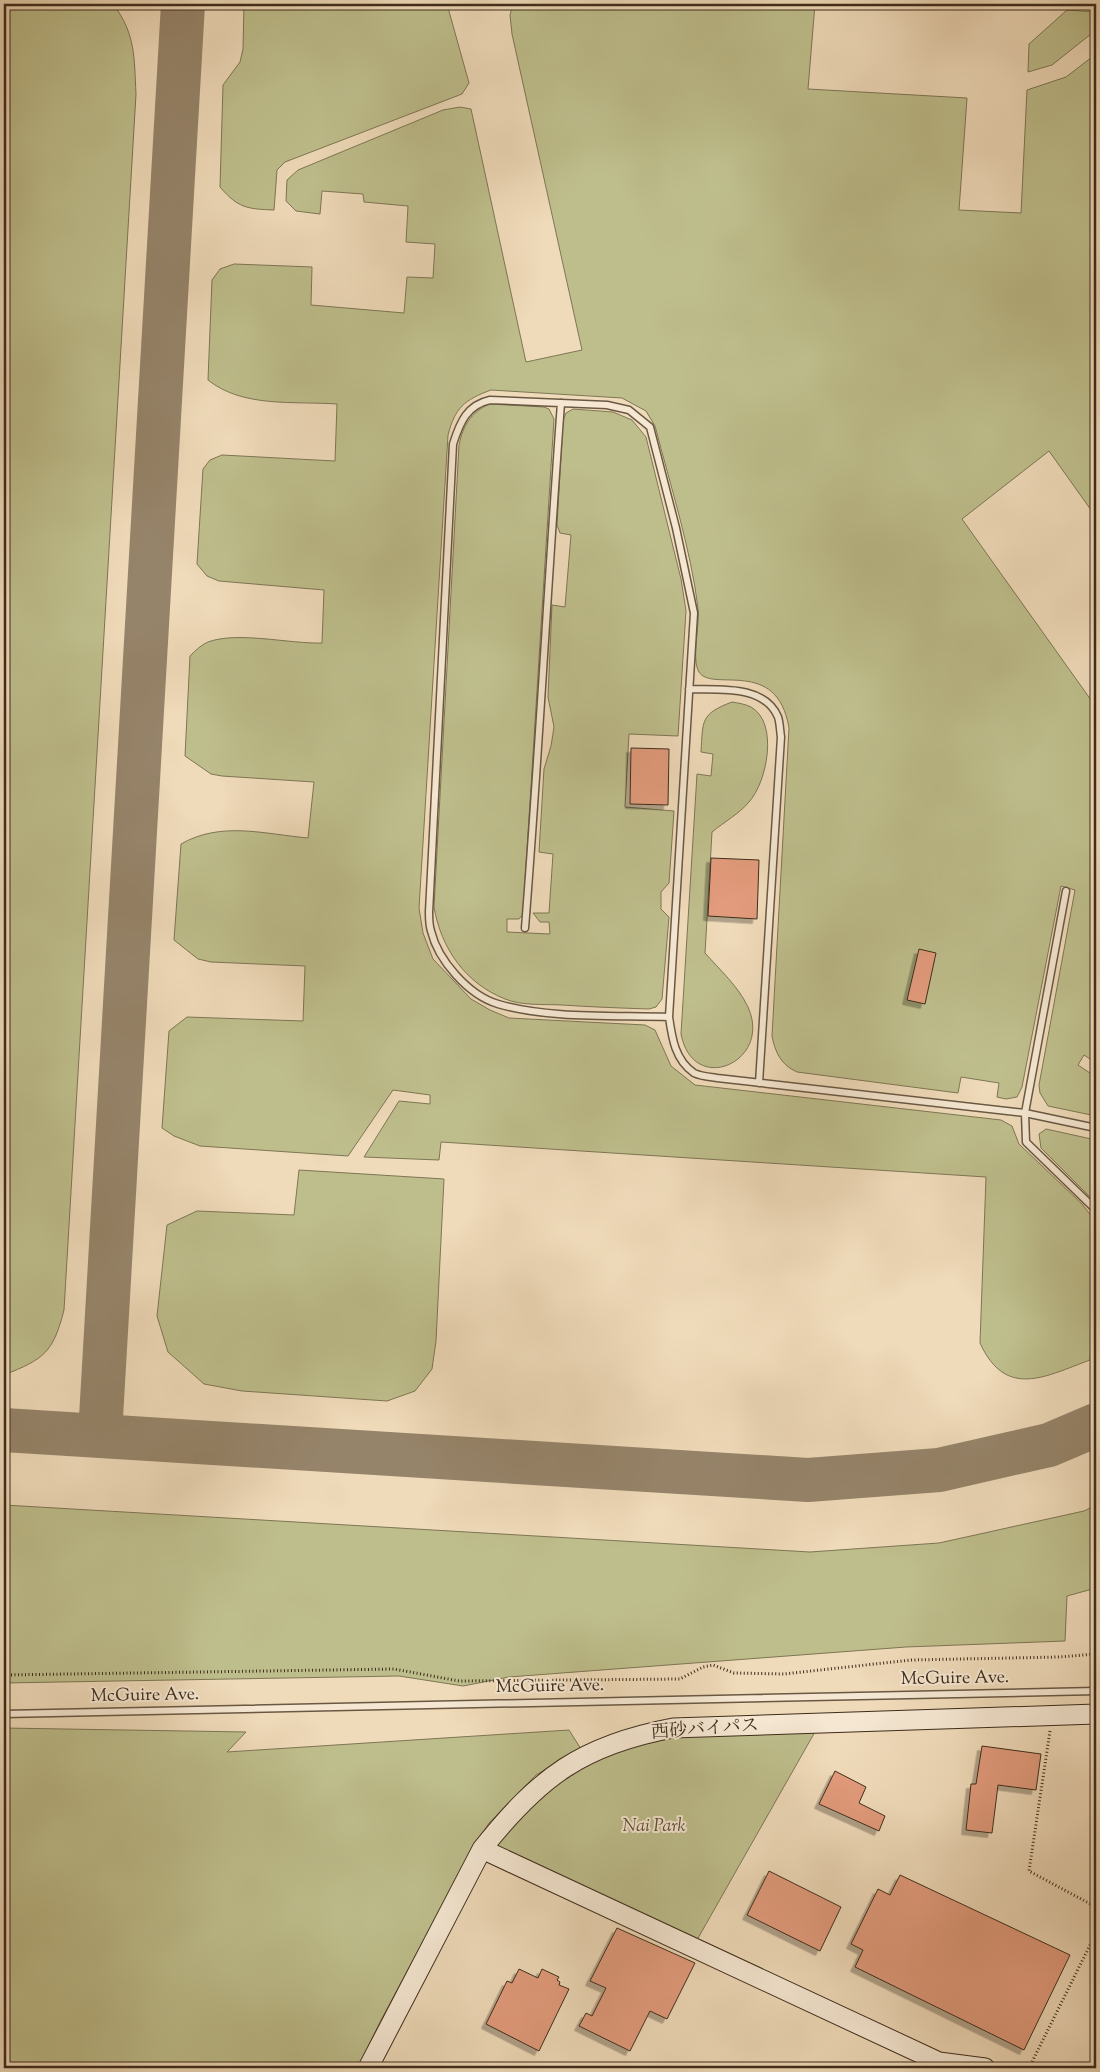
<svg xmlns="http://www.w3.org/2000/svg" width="1100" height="2072" viewBox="0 0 1100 2072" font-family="'Sorts Mill Goudy','Noto Serif JP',serif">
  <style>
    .green { fill: #bebe8c; stroke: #7e7654 }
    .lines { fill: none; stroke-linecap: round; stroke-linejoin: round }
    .taxiway { stroke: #96846a; stroke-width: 44 }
    .building { fill: #e29b7c; stroke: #3e2d1c; filter: url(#shadow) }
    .lane-casing { stroke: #6a5843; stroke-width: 9 }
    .secondary-casing { stroke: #3e2d1c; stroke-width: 21 }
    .path { stroke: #3e2d1c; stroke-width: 3; stroke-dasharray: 1 2.5; stroke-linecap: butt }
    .lane { stroke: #f5e7d2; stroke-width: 6 }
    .secondary { stroke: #f5e7d2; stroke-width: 19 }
    .labels { text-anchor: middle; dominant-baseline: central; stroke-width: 4; stroke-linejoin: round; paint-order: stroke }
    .street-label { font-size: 18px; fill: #3e2d1c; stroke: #f5e7d2 }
    .park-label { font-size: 18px; font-style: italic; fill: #584a32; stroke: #f5e7d2 }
  </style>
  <defs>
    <filter id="shadow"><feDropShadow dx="-4.5" dy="4.5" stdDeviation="0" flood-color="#0004"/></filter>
  </defs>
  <rect width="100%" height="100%" fill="#efdab9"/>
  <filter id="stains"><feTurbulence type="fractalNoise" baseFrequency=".004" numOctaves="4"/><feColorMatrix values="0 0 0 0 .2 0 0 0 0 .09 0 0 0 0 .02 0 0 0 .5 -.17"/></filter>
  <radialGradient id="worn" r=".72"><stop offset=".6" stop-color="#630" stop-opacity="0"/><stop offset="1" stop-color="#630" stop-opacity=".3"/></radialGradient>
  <path class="green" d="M4,4H113C136,34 134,58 136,94L64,1310C53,1353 44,1359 4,1375Z
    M244,4H447L469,83L462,94L285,162L277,170L274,210C247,209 238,208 220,187L223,85L240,62L243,49Z
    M513,4H815L808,89L967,98L959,210L1021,213L1027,90L1066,77L1096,54V517L1049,451L962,519L1096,707V1063L1084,1055L1078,1065L1096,1077V1116L1048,1106L1040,1093L1039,1085L1075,890L1061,886L1022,1087L1017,1097L1006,1099L997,1097L999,1083L961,1077L958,1093L797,1072C781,1065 775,1052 772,1036L789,728C777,656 712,693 699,672C691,659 700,625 698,608C691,550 670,484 655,426L646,411L622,398L491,390C464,400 455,408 448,435L419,908L423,933L433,959L471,999L490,1010L509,1018L645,1025L655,1030L671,1066L695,1085L1001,1120L1012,1126L1019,1144L1082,1204L1096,1222V1276L1090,1360C1046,1376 1006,1400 980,1343L986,1177L441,1142L439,1160L364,1157L399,1101L430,1104V1095L393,1090L348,1156L200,1146L174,1136L162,1128L169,1031L187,1017L303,1021L305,966L211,962L198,959L174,940L181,844C221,821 264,834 308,838L314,782L222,776L211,774L185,756L190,656C196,650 201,645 208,642C238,631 289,644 322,643L324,590L219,581L207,576L197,564L203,469L210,460L222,455L335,461L337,404C294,401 243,408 208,380L212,280L220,269L234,264L312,267L311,305L404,313L407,277L433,278L435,244L406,242L408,206L364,202L363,194L322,191L320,214L296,211L286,201L287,180L298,170L443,110L460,107L471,109L526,362L582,350L512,34L510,15Z
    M1067,10L1096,12V30L1052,65L1028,72L1029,44Z
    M489,404L544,407L549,409L554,419L523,914L519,919H507V932L550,934L549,922H540L533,913H549L553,854L539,852L544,769L551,746L554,727L548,697L552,605L565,607L571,535L560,533L557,525L563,420L566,413L573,409L613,412L632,420L646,437L681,579L686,611L678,736L629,734L625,807L674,811L669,883L661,892V909L669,917L662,999L656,1007L649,1009C620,1008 591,1007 562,1005C544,1004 522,1006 505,999C465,983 441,948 434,907L459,445C463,425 471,413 489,404Z
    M732,702C738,703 745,704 751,707C779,723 767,782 749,802C739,814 724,822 712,832L705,953C720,970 738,986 748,1007C773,1062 693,1097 681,1034L697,774L711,776L713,754L701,752C703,721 700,714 732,702Z
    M1046,1129L1096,1140V1203L1041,1148L1039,1134Z
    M299,1170L444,1179L436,1341L432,1369L415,1391L387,1401L242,1391L204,1384L168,1352L157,1316L167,1225L197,1211L294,1215Z
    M4,1505L810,1552L939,1543L1084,1511L1096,1505V1588L1067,1596L1065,1641L906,1647L509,1677L463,1686L399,1676L4,1683Z
    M820,1723L693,1947L482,1849L530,1795L634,1736Z
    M4,1728L246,1732L227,1752L569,1730L581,1749L536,1775L489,1823L475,1845L381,2020L358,2068H4Z"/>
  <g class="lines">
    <path class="taxiway" d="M4,1430L808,1480L939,1470L1049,1445L1096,1425
      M100,1435L183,4"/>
  </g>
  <path class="building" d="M631,748L669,749L668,805L630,804Z
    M711,858L759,860L757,919L708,916Z
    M919,949L936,953L925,1004L907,1000Z
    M982,1746L1041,1754L1036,1790L998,1785L992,1833L966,1830L971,1784H976Z
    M835,1771L866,1787L859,1803L885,1816L879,1831L819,1804Z
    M769,1871L841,1907L820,1951L747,1915Z
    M900,1875L1070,1955L1024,2050L855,1967L863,1950L851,1944L878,1889L890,1895Z
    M617,1928L695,1963L667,2019L650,2011L630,2051L579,2026L586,2013L592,2016L606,1988L590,1981Z
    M519,1969L538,1978L542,1969L559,1977L557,1980L560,1982L559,1985L569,1989L539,2051L486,2024L507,1981L512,1983Z"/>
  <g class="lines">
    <g class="lane-casing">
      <path id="lane" d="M689,689C718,690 764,684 778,717C780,723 780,731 781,737L759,1083
        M1066,891L1025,1113L1026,1142L1096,1210
        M525,928C539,753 548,578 561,403
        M669,1017C616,1015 549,1019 498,1004C468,995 438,960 431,931C429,925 429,918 429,912L453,444C460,422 467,405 490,400L607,405L629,410L650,427L676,528L694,613L669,1017C672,1038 675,1060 694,1073C700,1076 710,1077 717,1078L1025,1113L1096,1128
        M4,1714L1096,1691"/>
    </g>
    <g class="secondary-casing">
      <path id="secondary" d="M482,1849L939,2062L985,2068
        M368,2068L482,1849C539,1777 582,1745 673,1728L1096,1714"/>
    </g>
    <path class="path" d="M4,1675L394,1669L459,1681L680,1679L703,1667L713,1665L734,1673L784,1674L911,1660L1059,1657L1096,1654
      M1050,1731L1029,1871L1096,1907
      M1029,2068L1096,1933"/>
    <use href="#lane" class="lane"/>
    <use href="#secondary" class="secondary"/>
  </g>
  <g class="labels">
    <g class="street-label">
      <text transform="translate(955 1679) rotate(-1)">McGuire Ave.</text>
      <text transform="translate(550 1687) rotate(-1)">McGuire Ave.</text>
      <text transform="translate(145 1696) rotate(-1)">McGuire Ave.</text>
      <text transform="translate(705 1730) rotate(-4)">西砂バイパス</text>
    </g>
    <g class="park-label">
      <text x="654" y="1827">Nai Park</text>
    </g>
  </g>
  <rect width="1100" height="2072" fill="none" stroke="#efdab9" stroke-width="20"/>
  <rect x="5" y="5" width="1090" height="2062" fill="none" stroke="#3e2d1c" stroke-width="2.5"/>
  <rect x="10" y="10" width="1080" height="2052" fill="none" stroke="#3e2d1c"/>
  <rect width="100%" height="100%" filter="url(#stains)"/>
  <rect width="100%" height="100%" fill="url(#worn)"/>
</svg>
